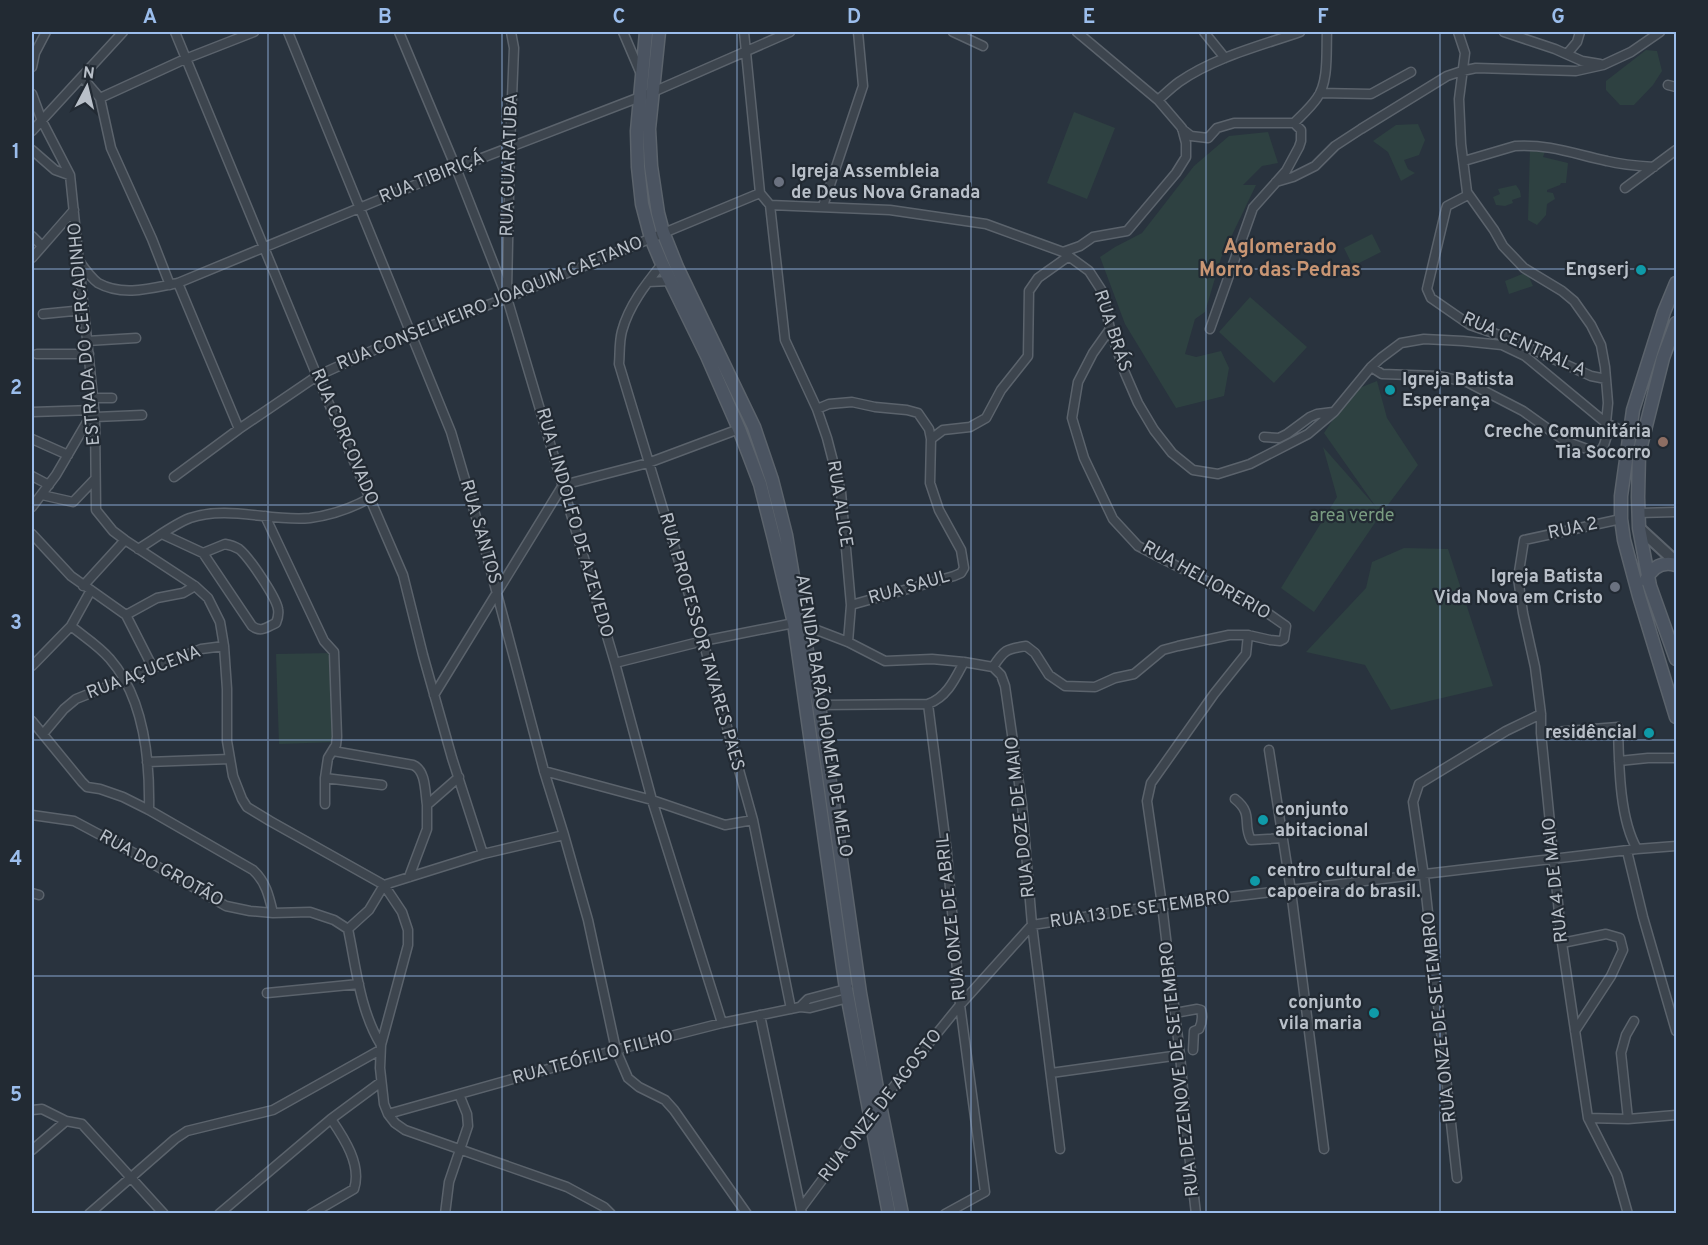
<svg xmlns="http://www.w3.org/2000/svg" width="1708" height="1245" viewBox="0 0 1708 1245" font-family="Overpass,sans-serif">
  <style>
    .green { fill: #2e4141 }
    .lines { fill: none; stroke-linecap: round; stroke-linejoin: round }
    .minor-casing { stroke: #5b636c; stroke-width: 11 }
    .tertiary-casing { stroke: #5b636c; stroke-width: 14 }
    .secondary-casing { stroke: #5b636c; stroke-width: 15 }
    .minor { stroke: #3d454e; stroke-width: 8 }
    .tertiary { stroke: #3d454e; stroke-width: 10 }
    .secondary { stroke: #4b5461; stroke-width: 12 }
    .grid { fill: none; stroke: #9bbdec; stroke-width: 1.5; stroke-opacity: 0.55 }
    .worship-dot { fill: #6b7280; stroke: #222a33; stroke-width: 2 }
    .culture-dot { fill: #0f9aa8; stroke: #222a33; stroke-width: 2 }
    .education-dot { fill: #8d6e63; stroke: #222a33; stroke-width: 2 }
    .labels { text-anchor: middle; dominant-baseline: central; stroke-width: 4.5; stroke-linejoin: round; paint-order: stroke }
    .street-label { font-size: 18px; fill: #b9c0c9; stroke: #222a33 }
    .poi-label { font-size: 18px; font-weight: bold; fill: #b9c0c9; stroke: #222a33; text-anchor: end }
    .park-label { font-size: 18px; fill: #7a9c81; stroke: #222a33 }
    .neighbourhood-label { font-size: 20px; font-weight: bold; fill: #c99674; stroke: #222a33 }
    .neatline { fill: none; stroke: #9bbdec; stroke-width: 2 }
    .grid-label { font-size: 20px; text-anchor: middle; font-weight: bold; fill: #9bbdec }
  </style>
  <rect width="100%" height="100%" fill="#29333e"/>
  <path class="green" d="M1646,50L1657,51L1662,71L1653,85L1634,105H1620L1606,90V81Z
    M1074,112L1115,128L1087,199L1047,183Z
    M1418,124L1425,140L1419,155L1404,160L1408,169L1415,173L1401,181L1388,152L1373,141L1396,125Z
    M1268,132L1278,163L1262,166L1243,185H1256L1221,258L1205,312L1195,319L1185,354L1196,357L1221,351L1229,368L1224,396L1176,408L1125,324L1100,257L1115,247L1142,233L1194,166L1229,136Z
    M1530,148L1546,149L1543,157L1568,163L1566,183H1561L1560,185L1547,190V192L1553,193L1555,199L1547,204L1546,215L1537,225L1528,220Z
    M1516,185L1520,191L1521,197L1512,200L1513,203L1505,206L1496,205L1493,197L1500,194L1498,189Z
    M1372,234L1381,252L1353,266L1344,248Z
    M1527,272L1533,286L1509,294L1505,281Z
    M1250,297L1307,347L1274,383L1219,332Z
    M1377,381L1387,418L1418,465L1381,514L1314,612L1281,588L1337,497L1323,447L1376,507L1324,433L1352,391Z
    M1404,548L1448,549L1493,686L1391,710L1365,665L1306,652L1366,588L1372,562Z
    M334,653L336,742L279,744L276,654Z"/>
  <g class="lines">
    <g class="minor-casing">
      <path id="minor" d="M175,32L317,376L403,575L423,655L452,758L483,854
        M288,32L451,432L483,541L544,771L564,835L588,920L616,1050L628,1078L639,1087L665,1100L674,1110L747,1214
        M399,32L456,168L507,298L615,663L652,800L722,1023
        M623,32L641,74
        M744,32L760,193
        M953,32L983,46
        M1204,32L1225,58
        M1458,32L1465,53L1459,99L1461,144L1467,192L1494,230L1503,246L1524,268L1562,291L1574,301L1591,325L1601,345L1605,367L1608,403L1606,423
        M1504,32L1555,49L1582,61L1600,64
        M1567,54L1577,42L1580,32
        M32,67L35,53L46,32
        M82,77L100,98L111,148L152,239L170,285
        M1668,85L1676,87
        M1320,93L1371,94L1411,72
        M32,94L42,121L70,175L95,417L96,510L113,531L125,540L195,586L208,598L220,622L224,646L227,689V741L233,776L242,799L247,807L270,821L384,885L402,912L408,930V945L381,1045L380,1068L384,1104L388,1114L395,1123L405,1130L567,1187L604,1207L611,1214
        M100,98L185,59L254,32
        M1158,100C1165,94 1172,87 1179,82C1215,57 1260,46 1300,32
        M1294,123C1302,115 1311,107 1317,98C1329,82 1326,51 1327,32
        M1182,129L1191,136L1208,138L1217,128L1234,123H1294
        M32,131L123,32
        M32,150L55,170L69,175
        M1464,161L1515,146C1550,144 1574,154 1607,161C1623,165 1638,166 1654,167
        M1276,182L1293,177L1315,166L1335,146L1361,129L1447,76L1462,71L1476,68L1576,71L1603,65L1631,52L1660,32
        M1625,188L1676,150
        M760,193L770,205L785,340L817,409L827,438L841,492L851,605L848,642
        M1468,195L1447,206L1446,209L1427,289L1431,298L1470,325L1505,337L1591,376L1606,379
        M770,205L890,210L986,224L1063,252L1089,271L1102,291L1110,329L1125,373L1138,403L1154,430L1172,453L1193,470L1218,474L1250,464L1308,434L1334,412L1371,367L1381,358L1401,343L1424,339L1463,341L1502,345L1525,356L1606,423L1629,434
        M823,206L863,86L858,32
        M32,236L42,246
        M1063,252L1080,246L1093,237L1127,231L1176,173L1186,157V143L1182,128L1158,100L1077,32
        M32,258L74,210
        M79,261C84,268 91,278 98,283C123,297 152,288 178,283L456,168L653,92L790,32
        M662,264C646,284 629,305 622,331C619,342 620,353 619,364L703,641L753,820L791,1009
        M648,282L670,281
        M178,283L239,429
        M507,291L510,147L514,48L511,32
        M43,314L84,310
        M1210,329L1253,208L1286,171L1299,147L1301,141V130L1294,123
        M87,341L136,338
        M37,354H89
        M1371,367L1382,374L1438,376L1467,382L1523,411L1565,441L1587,449L1600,452L1604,445L1610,426
        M93,398H112
        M817,409L829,404L852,402L875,407L907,410L918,413L929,429L931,439
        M32,412L94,410
        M95,417L142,415
        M1264,437L1279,438L1287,434L1310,417L1317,414L1333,412
        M32,439L68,455
        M32,476L49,485
        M174,477L239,429L317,376L411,333L507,298L760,193
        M42,495L73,502L95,479
        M32,507L56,475L94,410
        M1638,513L1676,512
        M265,516L324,641L334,652L337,737L336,745L328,758L325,778L382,785
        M1621,519L1524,540L1518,578L1523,613L1535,667L1541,714V733L1562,943L1588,1118L1617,1175L1628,1214
        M32,534L71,576L126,615L153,668
        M162,534L203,553
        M225,544C230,545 234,546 239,549C249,557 276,597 278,609C279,614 278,618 276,623C267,627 261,633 252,626L203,553Z
        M138,549C155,539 172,525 190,518C228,505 271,522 310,518C333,515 350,509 370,498
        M83,586L125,540
        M851,605L954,576L961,573L964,568L961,550L939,510L930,483L931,439L943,430L970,427L986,418L1001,390L1028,356L1029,291L1038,278L1069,256
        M126,615L157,598L183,593L195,586
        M801,624L848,642L885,661L932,659L964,662L993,667
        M71,626C83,636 99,646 110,659C144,698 150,761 149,810
        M615,663L703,641L794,623
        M32,666L71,626L91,590
        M993,667C1004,650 1006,649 1026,646L1035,653L1049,675L1065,686L1095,687L1115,678L1134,674L1163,650L1178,646L1229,635H1248L1270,640L1280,641L1284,639L1286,626L1266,612L1138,546L1113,519L1084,458L1072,418L1078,382L1093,353L1110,329
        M993,667L1001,675L1005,686L1022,804L1032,925L1060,1149
        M434,695L563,485L648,463L739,429
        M928,704L947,853L960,1005L985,1192L945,1214
        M819,705L928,704C947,697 955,679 964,662
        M32,721L82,782L87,787L100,789L123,797L149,810L253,870C266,882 269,896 273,913
        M1541,733L1618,727C1619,763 1619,818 1637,849
        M43,734L64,709L76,699L201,649L224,646
        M1269,750L1291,891L1324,1149
        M333,751L413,765C426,770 425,792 427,805
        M1619,761L1648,758H1676
        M147,762L230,759
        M544,771L652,800L725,825L753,820
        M1235,799C1254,814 1242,824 1251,840L1283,838
        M325,804V778
        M32,815L74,821L134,853L226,906L250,911L273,913L310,912L334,920L348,929C356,967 360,1011 381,1045
        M1627,851L1643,917L1676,1031
        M409,877L427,829V805L459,777
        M32,893L39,895
        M1032,925L1162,905L1637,849L1676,846
        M348,929L369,910L384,885L483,854L564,835
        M1562,943L1606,934L1620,938L1623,950L1611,976L1575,1031
        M267,993L359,984
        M800,1007L808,999L846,989L848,987
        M1175,1013L1197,1009L1201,1010C1203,1017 1202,1023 1199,1029L1194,1031L1193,1050
        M760,1015L802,1214
        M1051,1073L1180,1055
        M32,1110L42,1109L66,1121L82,1124L164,1214
        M388,1114L616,1050L722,1023L800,1007L810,1008L848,998
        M1588,1118L1628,1119L1676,1115
        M1628,1119L1621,1053L1626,1035L1634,1021
        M32,1150L66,1121
        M1457,1178L1424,876L1413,802L1419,784L1506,731L1541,714
        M802,1207L869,1117L960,1005L1032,925
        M89,1214L175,1139L187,1131L273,1110L380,1050
        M219,1214L331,1119L381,1082
        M311,1214L354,1189C362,1165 344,1138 331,1119
        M445,1214L449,1182L468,1126L467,1114L459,1094
        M1196,1214L1188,1145L1180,1055L1162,905L1147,801L1151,783L1214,694L1246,654L1248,635"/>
    </g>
    <g class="tertiary-casing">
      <path id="tertiary" d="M1639,528L1676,562"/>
    </g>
    <g class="secondary-casing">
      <path id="secondary" d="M646,32L637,131L638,167L642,204L651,238L662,264L707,356L739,429L760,484L774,539L794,623L846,989L889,1214
        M659,32L649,129L651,166L658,213L663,232L677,267L754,427L772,480L786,535L801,624L819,705L860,993L880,1105L902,1214
        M1676,283L1664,312L1633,410L1621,496V519L1624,540L1639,596L1676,717
        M1676,323L1663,358L1639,454L1638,497L1639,528L1650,586L1676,659
        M1646,580C1652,567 1663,561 1676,565"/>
    </g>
    <use href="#minor" class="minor"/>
    <use href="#tertiary" class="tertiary"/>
    <use href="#secondary" class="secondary"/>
  </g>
  <path class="grid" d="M268,32V1214M502,32V1214M737,32V1214M971,32V1214M1206,32V1214M1440,32V1214M32,269H1676M32,505H1676M32,740H1676M32,976H1676"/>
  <g class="worship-dot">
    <circle cx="779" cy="182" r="6"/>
    <circle cx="1615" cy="587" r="6"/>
  </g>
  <g class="culture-dot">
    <circle cx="1641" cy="270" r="6"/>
    <circle cx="1390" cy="390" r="6"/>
    <circle cx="1649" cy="733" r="6"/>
    <circle cx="1263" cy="820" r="6"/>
    <circle cx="1255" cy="881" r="6"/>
    <circle cx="1374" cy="1013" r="6"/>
  </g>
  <circle class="education-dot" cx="1663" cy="442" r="6"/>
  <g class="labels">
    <g class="street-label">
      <text transform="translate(510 165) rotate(-88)">RUA GUARATUBA</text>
      <text transform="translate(432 178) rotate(-22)">RUA TIBIRIÇÁ</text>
      <text transform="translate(490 304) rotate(-22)">RUA CONSELHEIRO JOAQUIM CAETANO</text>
      <text transform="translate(1112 331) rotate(72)">RUA BRÁS</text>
      <text transform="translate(85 334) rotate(-95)">ESTRADA DO CERCADINHO</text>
      <text transform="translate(1524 345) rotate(24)">RUA CENTRAL A</text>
      <text transform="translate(344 437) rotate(67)">RUA CORCOVADO</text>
      <text transform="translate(839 504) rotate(81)">RUA ALICE</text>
      <text transform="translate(574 523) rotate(74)">RUA LINDOLFO DE AZEVEDO</text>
      <text transform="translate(1573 529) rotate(-12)">RUA 2</text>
      <text transform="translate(480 532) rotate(74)">RUA SANTOS</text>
      <text transform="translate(1206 581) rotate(29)">RUA HELIORERIO</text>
      <text transform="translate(909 588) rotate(-16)">RUA SAUL</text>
      <text transform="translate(701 642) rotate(74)">RUA PROFESSOR TAVARES PAES</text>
      <text transform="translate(144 673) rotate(-21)">RUA AÇUCENA</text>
      <text transform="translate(823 716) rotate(81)">AVENIDA BARÃO HOMEM DE MELO</text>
      <text transform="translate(1021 817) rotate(-96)">RUA DOZE DE MAIO</text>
      <text transform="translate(161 869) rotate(29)">RUA DO GROTÃO</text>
      <text transform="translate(1556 880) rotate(-96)">RUA 4 DE MAIO</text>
      <text transform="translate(1140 910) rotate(-8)">RUA 13 DE SETEMBRO</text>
      <text transform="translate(952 917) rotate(-96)">RUA ONZE DE ABRIL</text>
      <text transform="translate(1440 1017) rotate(-96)">RUA ONZE DE SETEMBRO</text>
      <text transform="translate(593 1058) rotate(-15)">RUA TEÓFILO FILHO</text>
      <text transform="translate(1180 1069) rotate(-96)">RUA DEZENOVE DE SETEMBRO</text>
      <text transform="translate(881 1106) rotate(-52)">RUA ONZE DE AGOSTO</text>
    </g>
    <g class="poi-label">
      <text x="791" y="172" text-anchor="start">Igreja Assembleia<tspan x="791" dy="21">de Deus Nova Granada</tspan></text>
      <text x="1629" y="270">Engserj</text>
      <text x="1402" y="380" text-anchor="start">Igreja Batista<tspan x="1402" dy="21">Esperança</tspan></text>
      <text x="1651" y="432">Creche Comunitária<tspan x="1651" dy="21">Tia Socorro</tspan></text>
      <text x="1603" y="577">Igreja Batista<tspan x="1603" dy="21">Vida Nova em Cristo</tspan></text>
      <text x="1637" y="733">residêncial</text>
      <text x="1275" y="810" text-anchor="start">conjunto<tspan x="1275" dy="21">abitacional</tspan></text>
      <text x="1267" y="871" text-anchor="start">centro cultural de<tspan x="1267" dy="21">capoeira do brasil.</tspan></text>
      <text x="1362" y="1003">conjunto<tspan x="1362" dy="21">vila maria</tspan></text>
    </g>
    <g class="park-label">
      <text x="1352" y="516">area verde</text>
    </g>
    <g class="neighbourhood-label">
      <text x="1280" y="248">Aglomerado<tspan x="1280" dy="23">Morro das Pedras</tspan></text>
    </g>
  </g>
  <rect width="1708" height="1245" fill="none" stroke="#222a33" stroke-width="66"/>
  <g transform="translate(87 87) rotate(7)" stroke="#222a33" stroke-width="4.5" paint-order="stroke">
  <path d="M0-4.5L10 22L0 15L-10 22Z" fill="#b9c0c9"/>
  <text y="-9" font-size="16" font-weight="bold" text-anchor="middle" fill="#b9c0c9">N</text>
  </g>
  <rect x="33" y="33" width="1642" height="1179" class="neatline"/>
  <g class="grid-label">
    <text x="150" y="23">A</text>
    <text x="385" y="23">B</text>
    <text x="619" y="23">C</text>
    <text x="854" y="23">D</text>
    <text x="1089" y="23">E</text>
    <text x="1323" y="23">F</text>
    <text x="1558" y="23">G</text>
    <text x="16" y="158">1</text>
    <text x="16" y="394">2</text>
    <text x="16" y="629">3</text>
    <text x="16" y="865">4</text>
    <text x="16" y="1101">5</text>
  </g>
</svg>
